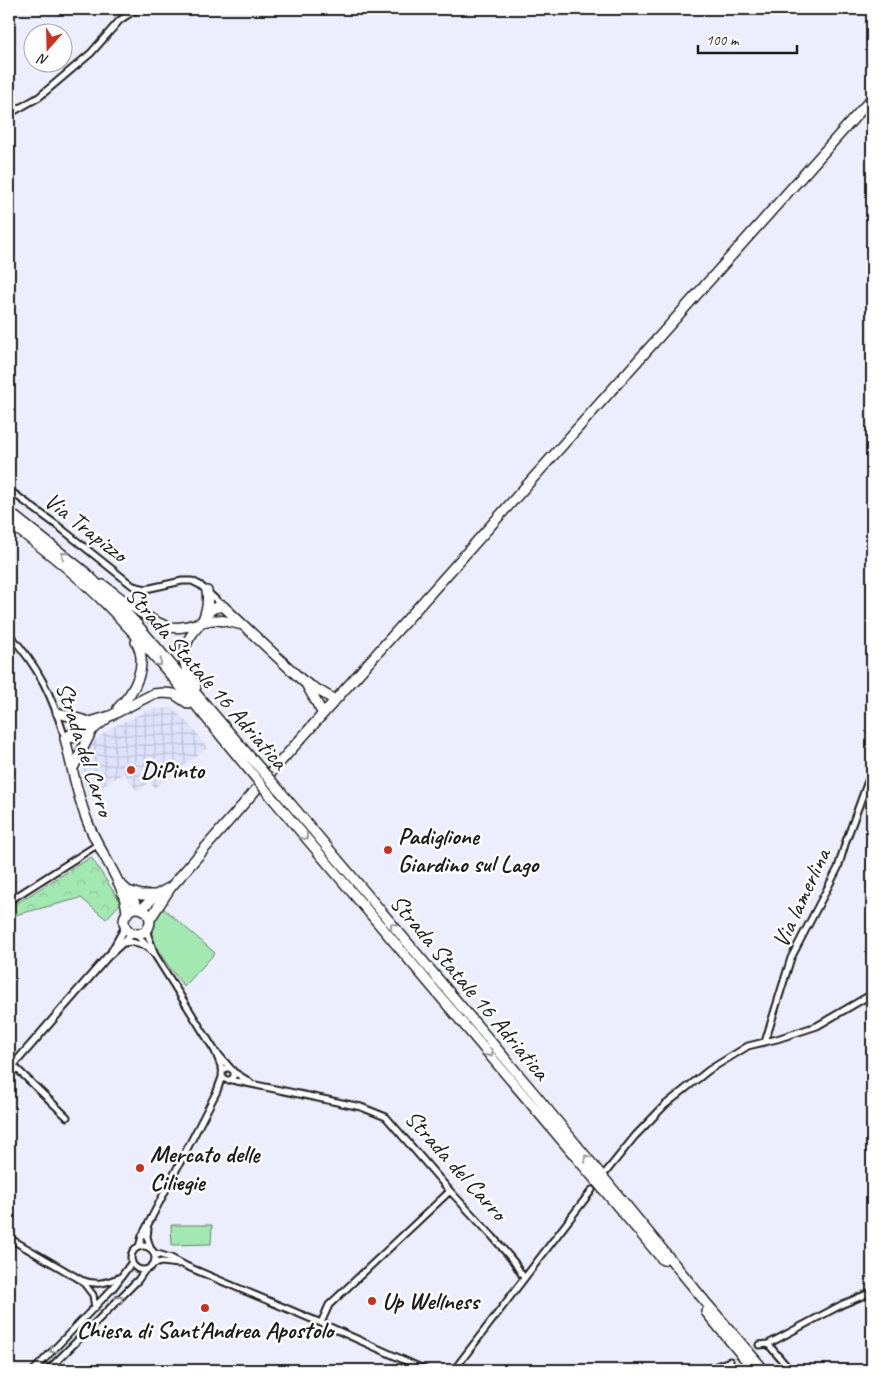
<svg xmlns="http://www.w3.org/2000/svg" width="881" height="1379" viewBox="0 0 881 1379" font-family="Caveat,sans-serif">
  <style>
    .industrial { fill: url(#industrial-grid) }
    .forest { fill: url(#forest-crowns); stroke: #608266 }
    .garden { fill: #a3e7b1; stroke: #608266 }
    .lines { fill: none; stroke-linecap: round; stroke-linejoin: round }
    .minor-tunnel { stroke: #cdcedb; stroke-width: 5; stroke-dasharray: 5 2.5; stroke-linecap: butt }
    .minor-casing { stroke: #1c1c1c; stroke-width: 9 }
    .tertiary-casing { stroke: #1c1c1c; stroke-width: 10 }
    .primary-casing { stroke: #1c1c1c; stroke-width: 12 }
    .trunk-casing { stroke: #1c1c1c; stroke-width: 12 }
    .minor { stroke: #fff; stroke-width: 5 }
    .tertiary { stroke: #fff; stroke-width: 6 }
    .primary { stroke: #fff; stroke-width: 9 }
    .trunk { stroke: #fff; stroke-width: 9 }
    .trunk-bridge-casing { stroke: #1c1c1c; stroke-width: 12; stroke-linecap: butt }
    .trunk-bridge { stroke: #fff; stroke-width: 9 }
    .oneway { stroke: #999 }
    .poi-dot { fill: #c8321e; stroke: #fff; stroke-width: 2 }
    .labels { text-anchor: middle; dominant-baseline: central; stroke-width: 5; stroke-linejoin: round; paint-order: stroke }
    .street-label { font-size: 24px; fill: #1c1c1c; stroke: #fff }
    .poi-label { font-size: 24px; font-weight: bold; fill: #1c1c1c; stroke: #fff; text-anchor: start }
  </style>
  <defs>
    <pattern id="industrial-grid" width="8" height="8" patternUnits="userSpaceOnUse" patternTransform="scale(1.25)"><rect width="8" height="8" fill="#dfe2fc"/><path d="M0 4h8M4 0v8" fill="none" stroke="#bfc1d7"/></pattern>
    <pattern id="forest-crowns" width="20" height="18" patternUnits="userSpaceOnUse" patternTransform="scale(1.25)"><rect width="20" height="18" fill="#a3e7b1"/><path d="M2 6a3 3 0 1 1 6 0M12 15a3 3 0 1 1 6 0" fill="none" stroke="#8cc698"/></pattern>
  </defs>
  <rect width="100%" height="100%" fill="#eceefd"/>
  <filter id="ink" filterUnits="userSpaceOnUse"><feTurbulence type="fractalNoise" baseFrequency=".02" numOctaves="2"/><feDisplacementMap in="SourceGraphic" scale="10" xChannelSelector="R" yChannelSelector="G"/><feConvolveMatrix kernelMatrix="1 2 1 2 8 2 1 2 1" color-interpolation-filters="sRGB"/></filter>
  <g filter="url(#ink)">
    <path class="industrial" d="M172,707L197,733L207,748L154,788L150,782L137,791L124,773L88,796L80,764L87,750L96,739L113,727L148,710Z"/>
    <path class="forest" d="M91,857L121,903L106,919L81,898L15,915L9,924V908Z"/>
    <path class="garden" d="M163,908L215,953L184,987C170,966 135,932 163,908Z
      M171,1225H212L211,1244L172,1245Z"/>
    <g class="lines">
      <path class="minor-tunnel" d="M730,1361L759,1345"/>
      <g class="minor-casing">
        <path id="minor" d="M9,114L39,97L91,53L120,20L137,9
          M9,490L58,526L133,586L146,589L182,581H192L200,585L223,606
          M9,634C39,667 52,696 65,738
          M9,901L97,845
          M146,930L154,952
          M136,934L155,955L215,1051L223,1071
          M124,943L131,942L145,946
          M765,1042L791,958L838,868L846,841L872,770
          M218,1054L231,1069
          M13,1065L67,1117
          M222 1074a6 6 0 1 1 12 0a6 6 0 1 1-12 0Z
          M234,1072L250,1082
          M232,1080L361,1107L386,1117L450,1191L493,1237L514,1262L524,1278
          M606,1172L635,1136L665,1105L709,1070L748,1046L777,1039L817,1026L872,994
          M148,1229L147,1237L150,1247
          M9,1238L81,1280C96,1286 106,1283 121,1277
          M131 1258a12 12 0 1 1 24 0a12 12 0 1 1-24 0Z
          M139,1247L142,1236L217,1091L222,1077
          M154,1253L171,1258L186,1266L321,1323L426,1370
          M154,1264L162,1262L178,1264
          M83,1282L93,1295L95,1308
          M321,1323L329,1305L450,1191
          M768,1344L790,1370
          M759,1345L768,1344L843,1304L872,1292
          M34,1370L113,1288L132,1262
          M48,1370L138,1280L145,1270
          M446,1370L456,1368
          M454,1370L592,1190
          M705,1370L730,1361"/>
      </g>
      <g class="tertiary-casing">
        <path id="tertiary" d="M112,951L126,926
          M9,1070L108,956L133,933"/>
      </g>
      <g class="primary-casing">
        <path id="primary" d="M223,606L304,682L335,700
          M305,682L323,714
          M65,738C72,767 77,796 88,823C99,852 126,884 127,914
          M118,882L128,891L138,908
          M128,891L141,895H156
          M124 921a13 13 0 1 1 26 0a13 13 0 1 1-26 0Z
          M142,909L156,895L169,888
          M150,919L171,887L289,752L872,98"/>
      </g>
      <g class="trunk-casing">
        <path id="trunk" d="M9,512L85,572L134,621L251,758
          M9,523C42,547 76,574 105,603C155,653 200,711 245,765
          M103,585C120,597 151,623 170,627C184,630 198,622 212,620C223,619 233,623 243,625
          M206,614L214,608L223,606
          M196,687C184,667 178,654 192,634C197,627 203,622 205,614C208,607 208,599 207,591
          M118,708C135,692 149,664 136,642
          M58,713L90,722
          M65,738L90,722L110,716L153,694L164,693L174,694L189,704
          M66,738C85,737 92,731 106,719
          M73,768L91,732
          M280,791L534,1093L708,1305L764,1370
          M274,800L663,1260
          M706,1312L754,1370"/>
      </g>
      <use href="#minor" class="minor"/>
      <use href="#tertiary" class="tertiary"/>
      <use href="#primary" class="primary"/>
      <use href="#trunk" class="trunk"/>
      <g class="trunk-bridge-casing">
        <path id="trunk-bridge" d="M251,758L280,791
          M245,765L274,800"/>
      </g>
      <use href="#trunk-bridge" class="trunk-bridge"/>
    </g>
    <defs><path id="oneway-chevron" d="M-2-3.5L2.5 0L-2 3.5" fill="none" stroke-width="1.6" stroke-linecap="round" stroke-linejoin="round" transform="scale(1.25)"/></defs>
    <g class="oneway">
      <use href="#oneway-chevron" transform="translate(64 555) rotate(-141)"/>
      <use href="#oneway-chevron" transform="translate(159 663) rotate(49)"/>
      <use href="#oneway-chevron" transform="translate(305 837) rotate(50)"/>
      <use href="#oneway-chevron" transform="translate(393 926) rotate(-130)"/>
      <use href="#oneway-chevron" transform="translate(490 1054) rotate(51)"/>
      <use href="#oneway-chevron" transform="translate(587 1158) rotate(-129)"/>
      <use href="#oneway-chevron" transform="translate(120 1299) rotate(-46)"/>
      <use href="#oneway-chevron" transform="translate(53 1350) rotate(135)"/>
    </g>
  </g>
  <g class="poi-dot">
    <circle cx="131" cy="770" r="5"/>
    <circle cx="388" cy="850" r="5"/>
    <circle cx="140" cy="1168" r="5"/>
    <circle cx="372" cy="1301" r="5"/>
    <circle cx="205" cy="1308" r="5"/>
  </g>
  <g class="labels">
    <g class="street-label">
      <text transform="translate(86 527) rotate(38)">Via Trapizzo</text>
      <text transform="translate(207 678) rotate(49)">Strada Statale 16 Adriatica</text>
      <text transform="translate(85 749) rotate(72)">Strada del Carro</text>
      <text transform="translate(801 898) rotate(-65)">Via lamerlina</text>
      <text transform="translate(470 987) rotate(50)">Strada Statale 16 Adriatica</text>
      <text transform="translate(456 1165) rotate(48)">Strada del Carro</text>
    </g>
    <g class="poi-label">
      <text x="141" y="770">DiPinto</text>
      <text x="398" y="836">Padiglione<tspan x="398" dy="28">Giardino sul Lago</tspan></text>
      <text x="150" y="1154">Mercato delle<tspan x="150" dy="28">Ciliegie</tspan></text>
      <text x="382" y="1301">Up Wellness</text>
      <text x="205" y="1330" text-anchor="middle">Chiesa di Sant'Andrea Apostolo</text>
    </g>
  </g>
  <rect width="881" height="1379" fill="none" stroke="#fff" stroke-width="30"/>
  <rect x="15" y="15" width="851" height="1349" fill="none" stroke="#1c1c1c" stroke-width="2" filter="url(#ink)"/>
  <g transform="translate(48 48) rotate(200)"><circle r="24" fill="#ffffff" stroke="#a4a4a4"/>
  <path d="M0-4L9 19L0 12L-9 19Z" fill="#c8321e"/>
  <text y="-8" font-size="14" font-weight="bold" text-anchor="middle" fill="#1c1c1c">N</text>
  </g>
  <path d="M698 45v8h99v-8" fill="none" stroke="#1c1c1c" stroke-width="2.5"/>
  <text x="706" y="45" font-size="15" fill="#1c1c1c" stroke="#ffffff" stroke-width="4" paint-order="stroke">100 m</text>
</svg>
